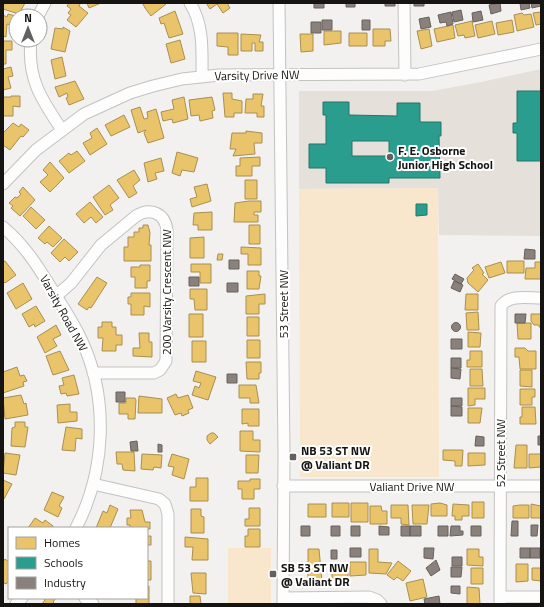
<svg xmlns="http://www.w3.org/2000/svg" width="544" height="607" viewBox="0 0 544 607" font-family="'Titillium Web',sans-serif">
  <style>
    .built { fill: #e5e0da }
    .green { fill: #f8e7cc }
    .homes { fill: #e9c46a; stroke: #a98f50 }
    .schools { fill: #2a9d8f; stroke: #24746a; fill-rule: evenodd }
    .industry { fill: #8a817c; stroke: #67605c }
    .lines { fill: none; stroke-linecap: round; stroke-linejoin: round }
    .minor-casing { stroke: #c3c2c0; stroke-width: 13 }
    .minor { stroke: #fdfdfd; stroke-width: 11 }
    .poi-dot { fill: #636160; stroke: #fff; stroke-width: 1.5 }
    .labels { text-anchor: middle; dominant-baseline: central; stroke-width: 4; stroke-linejoin: round; paint-order: stroke }
    .street-label { font-size: 12px; fill: #151413; stroke: #fff }
    .poi-label { font-size: 12px; font-weight: bold; fill: #151413; stroke: #fff; text-anchor: start }
  </style>
  <rect width="100%" height="100%" fill="#f3f1ef"/>
  <path class="built" d="M541,69V236L439,235L438,188L299,189V91H432L481,82Z"/>
  <path class="green" d="M438,188L439,477H300L299,189Z
    M228,548H271V604H228Z"/>
  <path class="homes" d="M4,3H25L19,14L3,9Z
    M69,3H79L80,4L79,6L88,13L76,27L67,20L71,15L68,13L71,9L67,6Z
    M87,3H101L89,8Z
    M145,3H165L166,4L151,16L145,8L143,4Z
    M206,3H227L230,8L223,13L217,4L210,9Z
    M175,11L183,34L169,38L164,23L161,24L159,18Z
    M541,12V24L536,25L533,13Z
    M522,13L524,15L531,14L534,27L517,31L514,15Z
    M8,14L16,16V23L15,26L7,24L6,37L3,36V15L7,17Z
    M512,20L514,32L498,35L496,23Z
    M472,21L475,36L465,38L464,35L458,36L455,25Z
    M492,21L495,34L478,38L475,25Z
    M453,25L455,38L437,42L434,29Z
    M63,27L70,31L65,52L51,49L55,28L63,29Z
    M373,29H390L391,41H385V46H373Z
    M429,29L432,46L421,49L417,31Z
    M324,31H341V43L324,45Z
    M217,33H238V55H228V47L217,46Z
    M349,33H367V46H349Z
    M241,34L261,35L259,42H263V51H255V43H252V51H241Z
    M300,34H313V51L301,52Z
    M180,40L185,59L171,63L166,44Z
    M3,41H12V50H6V64H3Z
    M62,57L66,76L55,79L51,60Z
    M11,67L13,76L8,77L11,88L3,90V69Z
    M75,81L84,99L69,105L66,98L68,97L67,93L59,97L55,87Z
    M223,93H232V99L242,101V113H234V117H225Z
    M253,94H263L261,106H264V117H257V113H245L246,99H253Z
    M11,96H20V107L13,106V116H3V97H11Z
    M184,97L188,119L173,123L172,119L163,121L161,112L174,109L172,100Z
    M212,97L215,110L212,111L213,118L200,121L199,115L191,116L189,100Z
    M140,107L144,119L148,118L147,112L156,109L164,138L148,143L144,133L146,130L138,133L131,110Z
    M124,115L130,127L111,136L105,125Z
    M13,123L19,127L21,124L29,130L23,137L21,136L10,150L3,145V133Z
    M97,128L107,144L90,155L83,143L92,138L90,133Z
    M246,131L262,133V143H254L255,154L233,156L236,149H230L232,133H246Z
    M77,151L85,161L69,173L59,161L69,153L71,155Z
    M177,152L198,158L194,172L182,170L180,176L172,173Z
    M260,157V166H252V176H236V166H240V158Z
    M161,158L164,171L155,173L157,179L148,182L144,163Z
    M50,162L64,178L50,192L40,182L48,175L43,170Z
    M134,170L140,180L133,186L137,193L129,198L117,180Z
    M245,180H257V199H245Z
    M207,184L211,201L192,207L190,199L197,197L194,187Z
    M109,185L119,198L110,205L113,210L105,215L93,197Z
    M23,187L35,200L20,216L11,208L13,206L9,203L15,197L17,198L21,194L19,192Z
    M249,201H261V212H254V215H258V222H234L235,203Z
    M90,202L103,217L96,223L91,217L84,223L76,214Z
    M31,207L45,220L36,229L23,216Z
    M212,212V230H198V225H193L194,213Z
    M143,225H148L150,233L149,245H151V261H124V247H128V237H134V232H139V228H143Z
    M249,225H260V244H249Z
    M49,226L62,238L53,247L47,242L45,244L38,238Z
    M204,237V258H190V238Z
    M64,239L78,252L69,261L65,257L60,262L51,253Z
    M241,247L261,248V265H248V254H241Z
    M218,254H223L222,260H217Z
    M5,261L16,275L5,283L3,281V262Z
    M507,261H524V273H507Z
    M501,262L505,273L489,278L485,267Z
    M535,262H541V279H525L526,268H535Z
    M191,264H211V283H200V272H191Z
    M478,264L484,273L482,274L488,280L478,292L468,283L467,278L474,270L472,268Z
    M140,265H150V281H147V288H135V277H131V267H140Z
    M247,271H259V276H261L259,289H247Z
    M97,277L107,283L91,308L89,307L87,310L78,304Z
    M23,283L32,299L16,309L7,293Z
    M190,289H207V310H195L194,299H190Z
    M131,293H150V307L144,306V315H131V304H128V297H131Z
    M265,294V304H259V314H246V296Z
    M466,294H478V310H465Z
    M36,306L45,321L35,327L34,324L29,327L22,314Z
    M478,312L479,330H467L466,313Z
    M189,314H203V337H189Z
    M531,314H541V327H539V325H534L531,321Z
    M247,317H259V336H247Z
    M102,322H112V327H116V335H122V345H116V351H102L103,338H98V327H102Z
    M517,323H531V339H518Z
    M56,325L61,335L53,339L57,346L45,353L37,337Z
    M468,332L481,333L480,347H468Z
    M139,333H149V342H152V357L133,356V348H140Z
    M247,340H260V358H247Z
    M192,341H206V362H192Z
    M515,348H525L528,351H536V369H520L519,357H515Z
    M60,351L69,370L53,375L46,356Z
    M470,351H482V367H467V360H470Z
    M246,362H261V373H259V379H247Z
    M17,367L20,376L24,375L27,381L23,382L24,386L3,393V372Z
    M470,369H482L483,386H470Z
    M520,370H532V387L520,386Z
    M196,371L216,377L208,400L192,395L195,386L199,388L201,383L193,381Z
    M74,375L79,394L67,396L66,393L61,394L59,386L64,385L62,378Z
    M239,385H256L259,403H250V398H239Z
    M468,388H485V399H475V405L468,406Z
    M520,389H535V397H532V405H520Z
    M176,394L178,398L188,395L193,408L188,410L189,413L182,416L181,413L175,415L167,398Z
    M21,395L24,404L26,403L28,415L5,419L3,398Z
    M139,396L162,399V413H138Z
    M126,398H135L136,400L135,419H128V414H119V403H126Z
    M70,404V412H77V421L58,423L57,405Z
    M522,407H535L536,424H520V417H522Z
    M468,408H482L480,423H468Z
    M242,409H259V426H248V423L242,424Z
    M15,422H25V427H28L25,447L11,446L12,428L15,427Z
    M66,427L82,429V439L76,438L75,451L62,450Z
    M240,431H253V440H260V452L240,451Z
    M211,433H214L218,437L210,444L207,440V436Z
    M516,445H527V468H514Z
    M443,450H463L462,466H455V461L443,460Z
    M116,452H134L135,471L123,470L122,464H117Z
    M5,453L20,455L16,475L3,473Z
    M468,453H485V465L468,466Z
    M142,454L162,455L161,468L154,467L153,470L141,469Z
    M172,454L189,459L184,479L172,475L174,467L168,466Z
    M529,454H541V467L529,468Z
    M246,455H259L258,473H246Z
    M196,478H208V501H190V487H196Z
    M250,479H260V489H254V499H242V489H238V481H250Z
    M3,480L12,484L4,499H3Z
    M52,492L64,497L59,506L62,508L58,517L44,510Z
    M472,502H484V518H472Z
    M332,503H349V517H332Z
    M351,503H368V522H351Z
    M440,503L447,505V516H431V504Z
    M308,504H326V517H308Z
    M453,504L469,505V516H462V520H455V516H452Z
    M531,504L541,506V518H531Z
    M110,505L118,509L110,528H96L103,511L107,513Z
    M391,505H408L409,525L401,524V518H391Z
    M412,505H429L427,524H413Z
    M520,505H529V518H513V506Z
    M370,506H381L382,511H387V524H370Z
    M249,508H260V526H245V519H249Z
    M191,509H201V516L204,517V533H191Z
    M130,510H142L145,522H150V529L130,528V525H127V518H131Z
    M35,518L43,523L45,520L53,526L52,528H28Z
    M248,529H260V547H245V536H248Z
    M147,536H151V545H147Z
    M185,537L208,539V560H192L193,547H185Z
    M308,549H319L322,581H308Z
    M369,549H378V562L392,563L386,574L369,573Z
    M467,549H479V557H483V566L467,565Z
    M5,559L9,562V581L6,584L4,583L3,584V562Z
    M147,561H151V580H147Z
    M398,561L411,571L403,581L397,577L394,580L387,575Z
    M350,562H366V575L350,576Z
    M516,564H528V581L516,582Z
    M332,568H348V581L332,580Z
    M471,568H483V584H471Z
    M532,568H541V581L532,580Z
    M191,573H206V594L193,593Z
    M423,579L427,597L410,601L406,583Z
    M147,586H149V604H136V598H147Z
    M467,587L479,588L480,604H467Z
    M190,596H200L201,604H190Z
    M43,598H56L53,602L55,604H42L45,600Z"/>
  <path class="schools" d="M517,91H541V161H517V133H513V123H517Z
    M323,102H349V115L397,116V103H420V122H441V136H439L440,178H389V183H326V168H309V144H326V115H323ZM352,141H389V156H352Z
    M416,204H427V215L416,216Z"/>
  <path class="industry" d="M314,3H324V8H314Z
    M346,3H355V7H346Z
    M385,3H395V6H385Z
    M414,3H424V6H414Z
    M500,3L501,11L491,14L489,5Z
    M520,3H529L530,8L521,10Z
    M531,3H541V6L532,8Z
    M461,10L463,20L454,22L452,12Z
    M481,11L483,20L473,22L472,13Z
    M451,12L453,24L447,26L446,22L440,23L438,15Z
    M429,17L431,27L421,29L419,19Z
    M322,20H332V30H322Z
    M362,20H370V30H362Z
    M311,22H321V33H311Z
    M525,249L535,250V259H524Z
    M229,260H239V269H229Z
    M455,274L464,279L461,284L452,279Z
    M189,277H199V286H189Z
    M454,281L463,285L460,292L451,288Z
    M227,283H238V292H227Z
    M515,314H526L525,323H515Z
    M451.5 327a4.5 4.5 0 1 1 9 0a4.5 4.5 0 1 1-9 0Z
    M451,339H462V349H451Z
    M451,358H461V368H451Z
    M451,368L461,369L460,379L451,378Z
    M227,374H237V383H227Z
    M116,392H125V402H116Z
    M451,398H462V406H451Z
    M451,406L462,407V416H451Z
    M476,436L484,437V446H475Z
    M538,436H541V445H538Z
    M137,441L138,451H131L130,442Z
    M158,444L162,445V452H158Z
    M512,521H518V536H511Z
    M531,525H538L537,536H531Z
    M301,526H310V536H301Z
    M331,526H340V536H331Z
    M351,526H360V536H351Z
    M379,526L389,527V535H379Z
    M401,526H410V536H401Z
    M410,526H421V536H410Z
    M438,526H448V536H438Z
    M451,526H460V531H463V535L450,536Z
    M471,526H481V536H471Z
    M350,548H361V557H350Z
    M424,548H434L433,559L424,558Z
    M520,548H530V558H520Z
    M530,548H540V558H530Z
    M331,550H337V559H331Z
    M452,557H462V566H452Z
    M436,560L440,570L431,576L426,568Z
    M451,567H462L461,577H451Z
    M451,586H460V594L451,593Z
    M439,596L440,604H425L424,599Z"/>
  <g class="lines">
    <g class="minor-casing">
      <path id="minor" d="M190,3C204,25 202,51 202,76
        M279,3L284,455L283,604
        M404,3L405,75
        M38,16L45,3
        M31,40C27,78 41,99 62,130
        M3,184L36,150L84,114L130,93L153,86L182,79L219,75L419,74L541,49
        M3,227C26,246 40,270 55,294C64,309 74,324 81,339C109,398 106,470 76,528
        M56,296L71,283L101,245L136,216C150,207 165,213 167,230L166,361L160,370L154,373H93
        M93,484L159,499L165,504L168,514V604
        M283,486H541
        M500,597H541
        M85,598L93,604
        M283,598L369,597L377,600L381,604
        M16,604L22,598
        M500,604L501,306C509,294 528,298 541,298"/>
    </g>
    <use href="#minor" class="minor"/>
  </g>
  <g class="poi-dot">
    <circle cx="390" cy="157" r="4"/>
    <rect x="289" y="453" width="8" height="8" rx="2"/>
    <rect x="269" y="570" width="8" height="8" rx="2"/>
  </g>
  <g class="labels">
    <g class="street-label">
      <text transform="translate(257 75) rotate(-1)">Varsity Drive NW</text>
      <text transform="translate(166 292) rotate(-90)">200 Varsity Crescent NW</text>
      <text transform="translate(283 304) rotate(-90)">53 Street NW</text>
      <text transform="translate(64 313) rotate(61)">Varsity Road NW</text>
      <text transform="translate(500 453) rotate(-90)">52 Street NW</text>
      <text x="412" y="486">Valiant Drive NW</text>
    </g>
    <g class="poi-label">
      <text x="398" y="150">F. E. Osborne<tspan x="398" dy="14">Junior High School</tspan></text>
      <text x="301" y="450">NB 53 ST NW<tspan x="301" dy="14">@ Valiant DR</tspan></text>
      <text x="281" y="567">SB 53 ST NW<tspan x="281" dy="14">@ Valiant DR</tspan></text>
    </g>
  </g>
  <rect width="544" height="607" fill="none" stroke="#151413" stroke-width="8"/>
  <rect x="8" y="527" width="140" height="72" fill="#ffffff" stroke="#a1a1a1"/>
  <rect x="16" y="537" width="20" height="12" fill="#e9c46a" stroke="#a1a1a1"/>
  <text x="44" y="547" font-size="12" fill="#151413">Homes</text>
  <rect x="16" y="557" width="20" height="12" fill="#2a9d8f" stroke="#a1a1a1"/>
  <text x="44" y="567" font-size="12" fill="#151413">Schools</text>
  <rect x="16" y="577" width="20" height="12" fill="#8a817c" stroke="#a1a1a1"/>
  <text x="44" y="587" font-size="12" fill="#151413">Industry</text>
  <g transform="translate(28 28)"><circle r="19" fill="#ffffff" stroke="#a1a1a1"/>
  <path d="M0-3L7 15L0 10L-7 15Z" fill="#636160"/>
  <text y="-6" font-size="11" font-weight="bold" text-anchor="middle" fill="#151413">N</text>
  </g>
</svg>
